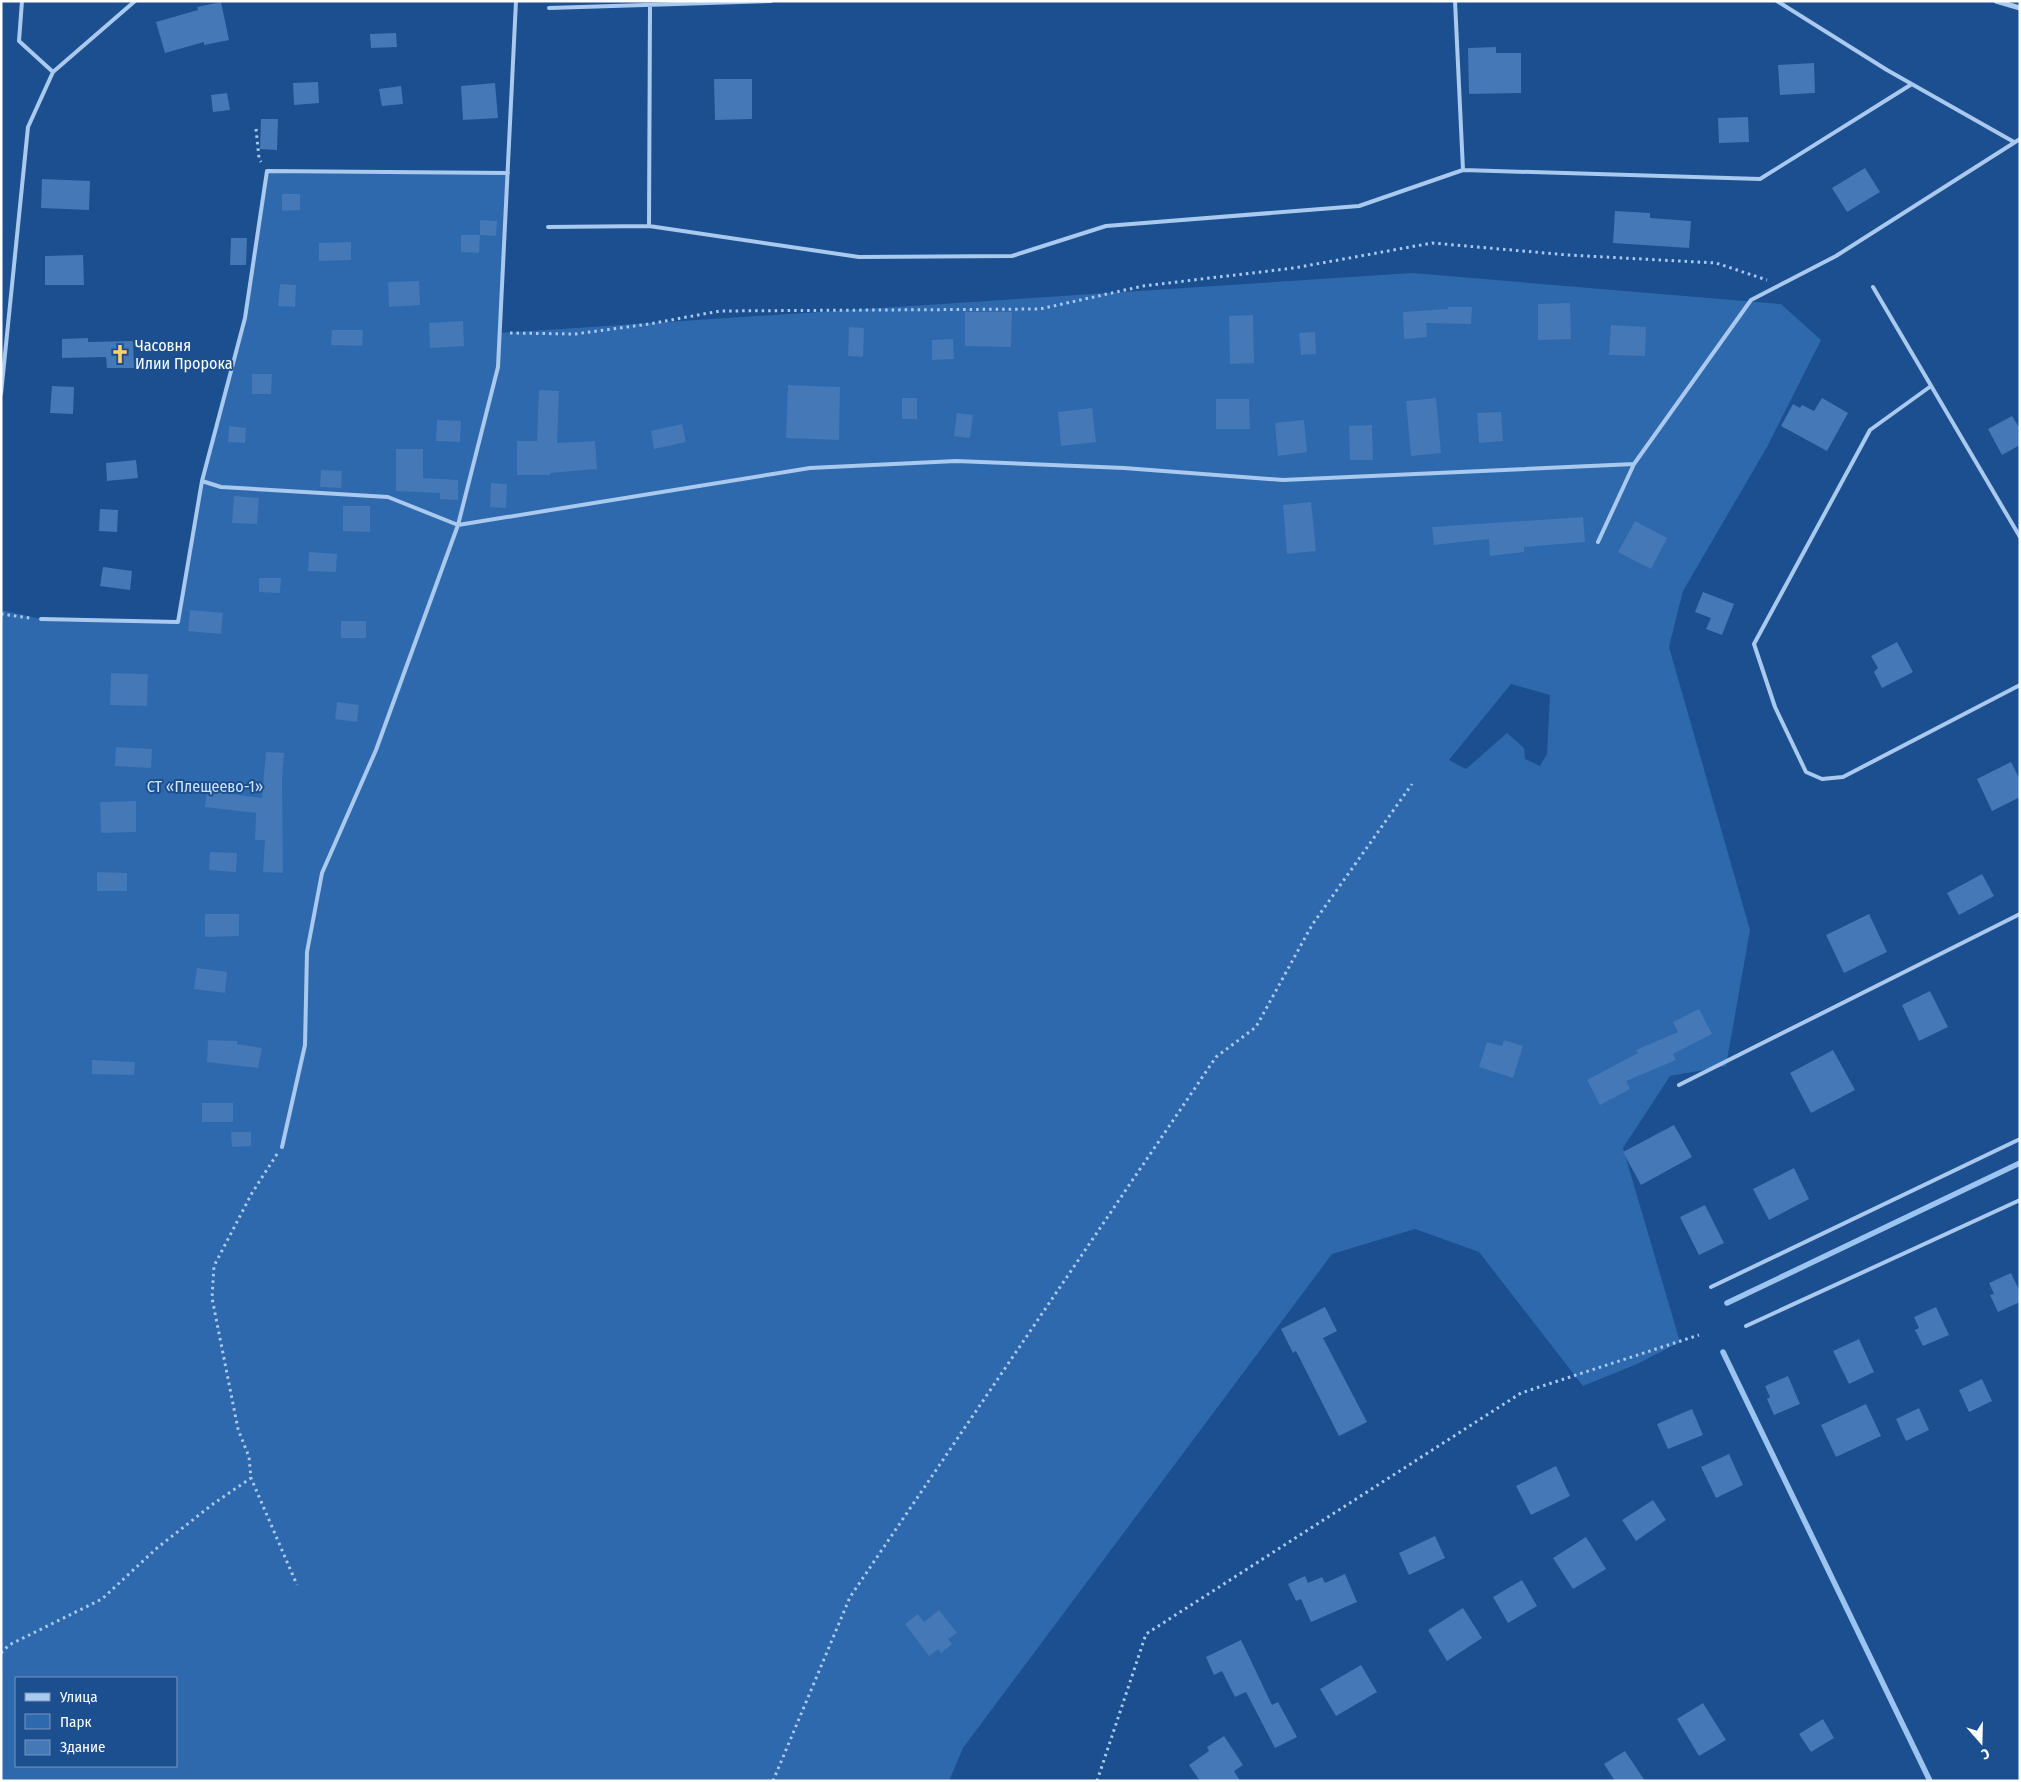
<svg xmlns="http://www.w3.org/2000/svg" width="2021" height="1782" viewBox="0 0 2021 1782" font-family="'Fira Sans Condensed',sans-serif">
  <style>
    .green { fill: #2e69ad; fill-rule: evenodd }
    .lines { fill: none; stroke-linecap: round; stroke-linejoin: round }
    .stream { stroke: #9cc4f0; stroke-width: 5.5 }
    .building { fill: #4478b7 }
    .path { stroke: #a9c9ee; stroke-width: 3; stroke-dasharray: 2.5 4; stroke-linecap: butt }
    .service { stroke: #a9c9ee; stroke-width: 4 }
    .minor { stroke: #a9c9ee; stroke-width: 5 }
    .labels { text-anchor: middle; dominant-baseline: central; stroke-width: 4; stroke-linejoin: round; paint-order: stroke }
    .poi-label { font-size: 16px; fill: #fff; stroke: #1b4f8f; text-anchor: start }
    .park-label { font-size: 16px; fill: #cfe3fa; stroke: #1b4f8f }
  </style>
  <rect width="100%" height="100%" fill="#1b4f8f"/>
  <path class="green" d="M267,171L508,173L499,333L1412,273L1781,304L1821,340L1767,447L1683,591L1669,647L1750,930L1726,1066L1670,1076L1623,1148L1680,1342L1637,1364L1583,1386L1479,1252L1415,1229L1332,1254L963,1748L949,1781H1V610L41,619L178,622L202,481L245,318ZM1511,684L1550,695L1547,754L1540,766L1525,759L1524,748L1507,733L1466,769L1449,760ZM16,1678H176V1766H16Z"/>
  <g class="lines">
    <path class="stream" d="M1727,1303L2020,1163
      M1723,1352L1930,1781"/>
  </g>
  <path class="building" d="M221,2L229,40L204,45V42L165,53L156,22L198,10L197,7Z
    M396,33L397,47L371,48L370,34Z
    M1496,47V53H1521V93L1469,94L1468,48Z
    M1814,63L1815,93L1780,95L1778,65Z
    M714,79H752V119L715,120Z
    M318,82L319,103L294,105L293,83Z
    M495,83L498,118L463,120L461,86Z
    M401,86L403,104L382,106L379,89Z
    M227,93L230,110L213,112L211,95Z
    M1748,117L1749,142L1719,143L1718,118Z
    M261,119H278L277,150L260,149Z
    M1865,168L1880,192L1847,212L1832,188Z
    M42,179L90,181L89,210L41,208Z
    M282,194H300V210L282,211Z
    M1615,211L1650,213V218L1691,221L1689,248L1613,243Z
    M480,220L497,221L496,236L480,235Z
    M461,235H480L479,253L461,252Z
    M231,238H247L246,265H230Z
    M351,242V260L319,261V243Z
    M83,255L84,285H45V256Z
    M419,281L420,305L389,307L388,282Z
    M280,284L296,285L295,307L278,306Z
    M1570,303L1571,339L1538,340V304Z
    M1448,307H1472L1471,324L1426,323L1427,337L1404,339L1403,312L1448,309Z
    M965,312H1012L1011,347L965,346Z
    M1253,315L1254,363L1230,364L1229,316Z
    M463,321L464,346L430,348L429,323Z
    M1611,325L1646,327L1645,356L1609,355Z
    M849,327L864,328L863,357L848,356Z
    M332,330H363L362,346L331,345Z
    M1315,332L1316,354L1301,355L1299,333Z
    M88,338V342L133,341L134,368H107L106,357L62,358V339Z
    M953,339L954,359L932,360V340Z
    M252,374H272L271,394H252Z
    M788,385L840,387L839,440L786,438Z
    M52,386L74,387L73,414L50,413Z
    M539,390L559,391L557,443L595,441L597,469L550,473V475H517V441H537Z
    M902,398H917V419H902Z
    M1436,398L1441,453L1411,456L1406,401Z
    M1822,398L1848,413L1827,451L1781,426L1793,404L1800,408L1802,405L1814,411Z
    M1216,399H1249L1250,429H1216Z
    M1092,408L1096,442L1061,446L1058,412Z
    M1501,412L1503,441L1479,443L1477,413Z
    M957,413L973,415L970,438L954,436Z
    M2012,416L2020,429V445L2002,455L1988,429Z
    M437,420L461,421L460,442L436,441Z
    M1304,420L1307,452L1278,456L1275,423Z
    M682,424L686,442L654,449L651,431Z
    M1372,425L1373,460H1350L1349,426Z
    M229,426L246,428L245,443L228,442Z
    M396,449H423V478L458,480V500L440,499V493L396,491Z
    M136,460L138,478L107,481L106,463Z
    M321,470L342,471L341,488L320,487Z
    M491,483L507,484L506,508L490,507Z
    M234,496L259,498L257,524L232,523Z
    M1311,502L1316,551L1287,554L1283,505Z
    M343,506H370V532L343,531Z
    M100,509L118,510L117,532L99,531Z
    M1583,517L1585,542L1524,547V552L1490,556L1489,539L1434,545L1432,527Z
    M1635,521L1667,538L1651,569L1618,552Z
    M309,552L337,554L336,572L308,571Z
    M103,567L132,571L130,590L100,586Z
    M259,578H281L280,593L259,592Z
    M1703,592L1734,604L1722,635L1706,629L1711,618L1695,612Z
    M190,610L223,613L221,634L188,631Z
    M341,621H366V638H341Z
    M1897,642L1913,672L1882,688L1874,672L1878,668L1871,656Z
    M111,673L148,674L147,706L110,705Z
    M337,702L359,705L357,722L335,719Z
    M116,747L152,749L151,768L115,766Z
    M266,752L284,753L282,780L283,873L263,872L265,840H255L256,813L205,807L207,791L262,798Z
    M2011,762L2020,780V797L1992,811L1977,779Z
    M136,801V832L101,833L100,802Z
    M210,852L237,853L236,872L209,870Z
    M97,872L127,873V891H97Z
    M1982,874L1994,896L1959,915L1947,893Z
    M205,914H239V936L205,937Z
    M1869,914L1887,952L1844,973L1826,935Z
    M197,968L227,972L225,993L194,989Z
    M1930,991L1948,1027L1919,1041L1902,1005Z
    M1699,1009L1712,1034L1673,1054L1676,1060L1626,1081L1630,1089L1600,1105L1587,1080L1638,1053L1636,1050L1678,1032L1673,1022Z
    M208,1040L237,1041V1044L262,1048L258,1068L207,1062Z
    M1504,1040L1523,1046L1513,1078L1479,1067L1487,1042L1502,1046Z
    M1833,1050L1855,1090L1811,1113L1790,1073Z
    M92,1060L135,1062L134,1075L92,1074Z
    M202,1103H233V1122H202Z
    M1674,1125L1692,1157L1641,1185L1623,1152Z
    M231,1132H251V1146L232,1147Z
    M1794,1168L1809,1199L1769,1220L1753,1189Z
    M1705,1205L1724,1243L1699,1255L1680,1217Z
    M2011,1273L2020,1292V1302L1998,1312L1990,1295L1994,1294L1989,1283Z
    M1325,1307L1337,1331L1323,1338L1367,1422L1339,1436L1296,1351L1293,1353L1281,1329Z
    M1936,1307L1949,1335L1923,1346L1915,1330L1919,1328L1914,1317Z
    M1859,1339L1874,1372L1849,1384L1833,1351Z
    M1788,1376L1800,1404L1774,1415L1767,1399L1770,1397L1765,1386Z
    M1982,1379L1992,1401L1969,1412L1959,1390Z
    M1866,1404L1881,1436L1836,1457L1821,1425Z
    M1919,1408L1929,1430L1906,1441L1896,1419Z
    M1692,1409L1703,1435L1668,1449L1657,1424Z
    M1729,1454L1743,1485L1716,1498L1701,1467Z
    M1556,1466L1570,1496L1531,1515L1516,1486Z
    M1653,1500L1666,1520L1636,1541L1622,1520Z
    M1435,1536L1445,1558L1409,1575L1399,1553Z
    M1586,1537L1606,1569L1573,1589L1553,1558Z
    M1345,1574L1357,1602L1311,1622L1301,1599L1296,1601L1288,1584L1305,1576L1308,1583L1322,1577L1325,1583Z
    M1522,1580L1537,1606L1508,1623L1493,1597Z
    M1463,1608L1482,1638L1447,1661L1428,1630Z
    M939,1610L957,1633L948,1639L952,1644L941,1653L938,1649L929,1656L905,1624L918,1614L924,1622Z
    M1241,1640L1272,1705L1278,1702L1297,1737L1275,1748L1246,1692L1235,1697L1222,1671L1214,1675L1206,1657Z
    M1361,1665L1377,1692L1336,1716L1320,1689Z
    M1703,1703L1726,1740L1699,1756L1677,1719Z
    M1823,1719L1834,1738L1811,1752L1799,1734Z
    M1224,1736L1243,1765L1234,1771L1240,1781H1200L1189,1765L1209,1751L1207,1747Z
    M1625,1751L1645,1781H1615L1604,1764Z"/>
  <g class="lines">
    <path class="path" d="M256,129L259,158L261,162
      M510,333L575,334L649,324L720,311L1040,309L1143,286L1294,268L1432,243L1568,255L1716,263L1767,280
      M1,614L30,618
      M277,1154L252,1193L214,1266L212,1298L238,1429L249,1457L251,1478L297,1585
      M1,1653L9,1645L102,1599L157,1548L213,1504L251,1478
      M773,1781L850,1597L1216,1057L1256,1027L1312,925L1412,784
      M1097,1781L1146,1634L1521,1393L1699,1335"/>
    <path class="service" d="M22,1L19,41L53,72
      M1455,1L1463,170
      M1777,1L1887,70L2014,142
      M650,5L649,226L859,257L1012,256L1106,226L1359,206L1463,170L1760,179L1912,84
      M549,8L771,1
      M548,227L649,226
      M1873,287L2020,537
      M1931,386L1870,430L1754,644L1775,707L1806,772L1822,779L1843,777L2020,685
      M1,394L28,127L53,72L135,1
      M202,481L221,487L388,497L458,525L810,468L956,461L1124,468L1283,480L1634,464
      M1598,542L1634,464L1751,300L1836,256L2020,139
      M41,619L178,622L202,481L245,318L267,171L508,173
      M1679,1085L2020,914
      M282,1147L305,1045L307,952L322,873L376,750L458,525L498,367L516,1
      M1711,1287L2020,1139
      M1746,1326L2020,1200"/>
    <path class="minor" d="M1996,1L2020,8"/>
  </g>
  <defs>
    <g id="church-bare" transform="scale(1.5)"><path d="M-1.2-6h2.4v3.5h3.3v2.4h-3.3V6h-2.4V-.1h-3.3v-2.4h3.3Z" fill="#ffd166" stroke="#1b4f8f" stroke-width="2.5" paint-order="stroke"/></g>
  </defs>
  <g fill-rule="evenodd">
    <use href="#church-bare" x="120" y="354"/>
  </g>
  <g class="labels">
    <g class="poi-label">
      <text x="135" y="345">Часовня<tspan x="135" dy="18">Илии Пророка</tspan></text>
    </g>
    <g class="park-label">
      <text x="205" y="786">СТ «Плещеево-1»</text>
    </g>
  </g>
  <rect width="2021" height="1782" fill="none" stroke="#ffffff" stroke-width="5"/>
  <rect x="15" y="1677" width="162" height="90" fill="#1b4f8f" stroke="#7695bc"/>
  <rect x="25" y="1693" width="25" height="8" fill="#a9c9ee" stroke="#7695bc"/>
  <text x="60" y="1702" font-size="15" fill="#ffffff">Улица</text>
  <rect x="25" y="1714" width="25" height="15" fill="#2e69ad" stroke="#7695bc"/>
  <text x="60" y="1727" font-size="15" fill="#ffffff">Парк</text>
  <rect x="25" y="1740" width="25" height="15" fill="#4478b7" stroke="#7695bc"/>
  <text x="60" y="1752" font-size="15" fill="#ffffff">Здание</text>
  <g transform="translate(1981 1742) rotate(160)" stroke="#1b4f8f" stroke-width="4" paint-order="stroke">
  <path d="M0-4L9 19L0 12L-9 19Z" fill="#ffffff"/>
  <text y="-8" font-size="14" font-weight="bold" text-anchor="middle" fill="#ffffff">С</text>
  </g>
</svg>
